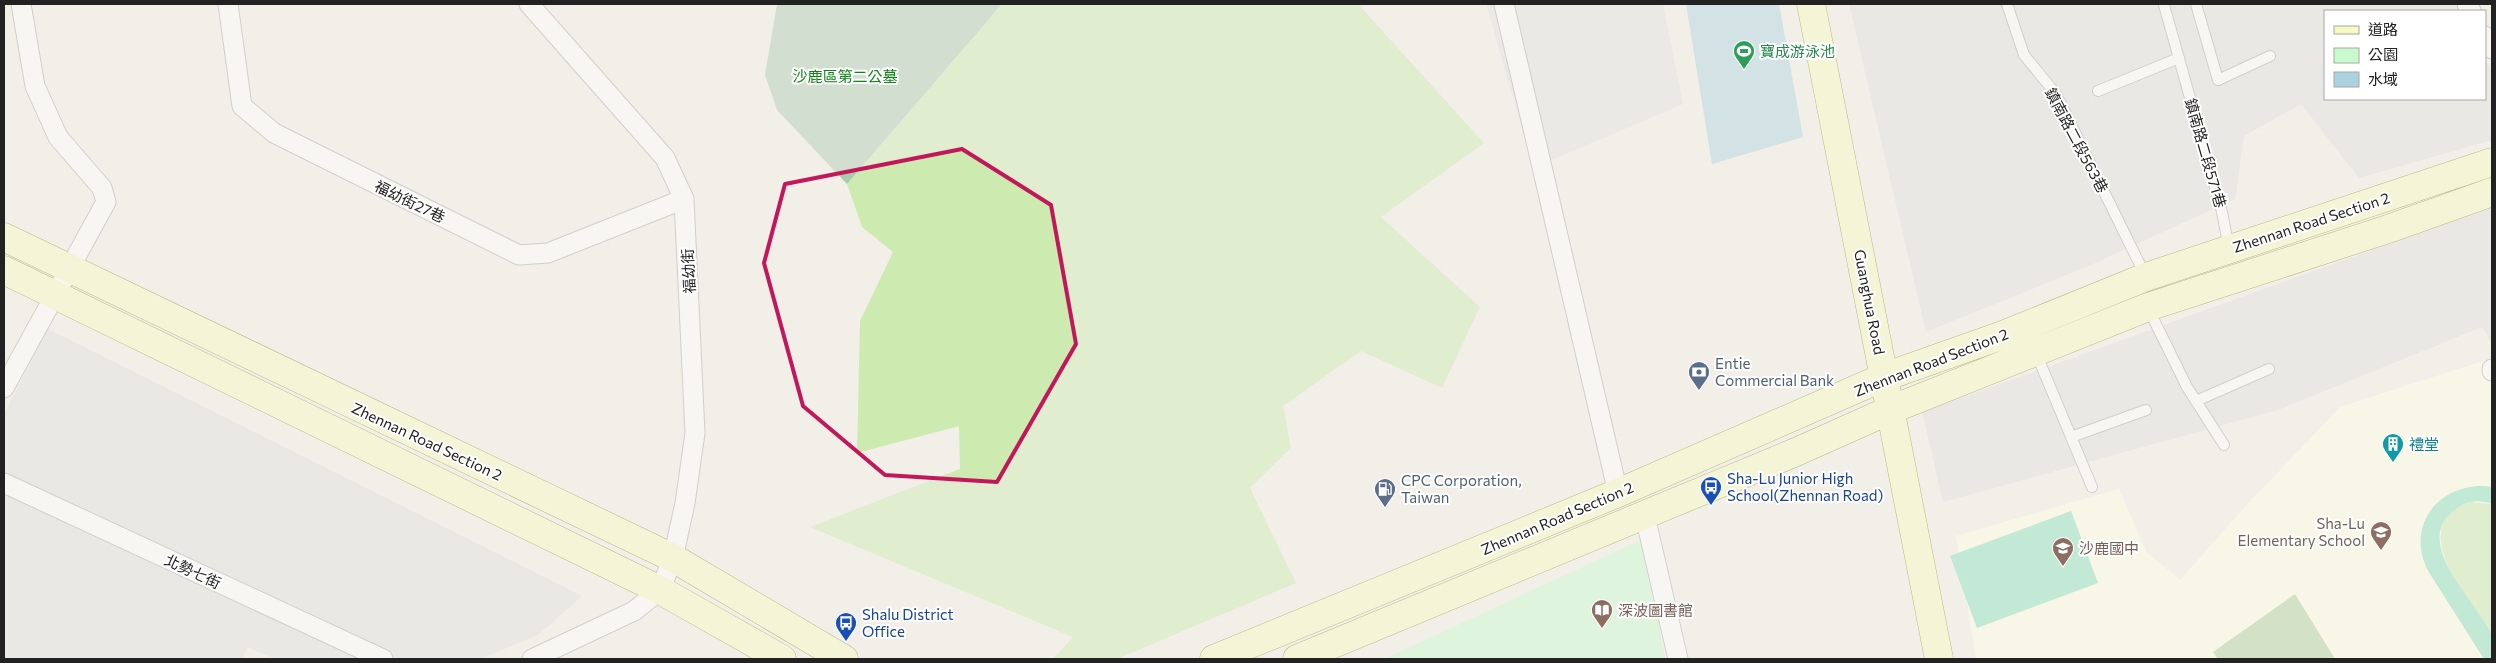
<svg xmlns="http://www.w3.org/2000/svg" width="2496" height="663" viewBox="0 0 2496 663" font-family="Commissioner,'Noto Sans TC',sans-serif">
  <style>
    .residential { fill: #e0dfdf }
    .education { fill: #ffffe5 }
    .grass { fill: #cdebb0 }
    .forest { fill: #add19e }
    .cemetery { fill: #aacbaf }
    .park { fill: #c8facc }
    .pitch { fill: #88e0be }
    .parking { fill: #e2e2e2 }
    .water { fill: #aad3df }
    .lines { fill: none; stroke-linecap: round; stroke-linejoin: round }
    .lane-casing { stroke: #a9a9a9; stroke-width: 12 }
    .street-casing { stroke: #a9a9a9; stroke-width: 21 }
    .secondary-casing { stroke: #707d05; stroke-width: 29 }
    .lane { stroke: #fff; stroke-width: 10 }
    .street { stroke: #fff; stroke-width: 19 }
    .secondary { stroke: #f7fabf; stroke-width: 28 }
    .marked { fill: none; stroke: #c2185b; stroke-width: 4; stroke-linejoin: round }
    .labels { text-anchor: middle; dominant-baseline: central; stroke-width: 4; stroke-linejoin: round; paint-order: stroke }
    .leisure-label { font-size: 15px; fill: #27864d; stroke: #fff; text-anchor: start }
    .park-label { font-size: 15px; fill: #0c8416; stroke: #fff }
    .street-label { font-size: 15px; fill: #222; stroke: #fff }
    .service-label { font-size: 15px; fill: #4e5e75; stroke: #fff; text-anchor: start }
    .culture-label { font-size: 15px; fill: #0d838f; stroke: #fff; text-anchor: start }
    .transit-label { font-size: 15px; fill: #164399; stroke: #fff; text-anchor: start }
    .education-label { font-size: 15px; fill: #785e54; stroke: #fff; text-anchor: start }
  </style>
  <rect width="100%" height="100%" fill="#f2efe9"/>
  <path class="residential" d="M1849,4H2461L2464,11H2325V99H2485V58L2492,72V140L2359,178L2301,104L2244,136L2235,199L2091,265L1926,332Z
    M2492,207V344L2482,327L2278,410L1943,502L1922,412Z
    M48,329L582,596L538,635L480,659H275L247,647L243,659H4V414Z"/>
  <path class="education" d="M2483,361L2492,378V659H1976L1956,536L2119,489L2147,553L2180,580L2243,509L2340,407Z"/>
  <path class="grass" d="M1002,4H1358L1484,143L1381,217L1480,307L1442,388L1361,351L1283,406L1291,448L1250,488L1296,583L1117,659H1053L1073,637L810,527L960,469L959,426L857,453L860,321L893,252L862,227L847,184Z
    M2471,502L2492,504V637C2471,603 2401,523 2471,502Z"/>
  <path class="forest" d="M2295,594L2335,659H2218L2213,652Z"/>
  <path class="cemetery" d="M777,4H1002L847,184L777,110L765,75Z"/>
  <path class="park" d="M1645,538L1665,659H1384Z"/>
  <path class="pitch" d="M2484,486L2492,487V504C2480,499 2466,501 2456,509C2408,542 2479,603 2492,636C2494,642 2492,653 2492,659H2484L2430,574C2404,530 2435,485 2484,486Z
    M2071,511L2098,583L1977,628L1950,556Z"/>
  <path class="parking" d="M1486,4H1663L1683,104L1533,168Z"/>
  <path class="water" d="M1686,4H1779L1803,137L1712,164Z"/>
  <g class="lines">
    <g class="lane-casing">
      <path id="lane" d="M2007,4L2024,55L2056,94L2145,275
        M2196,4L2218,80L2270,56
        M2164,5L2222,212L2229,248
        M2098,91L2179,58
        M2148,308L2187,387L2224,445
        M2036,353L2092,487
        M2196,401L2269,369
        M2071,437L2146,410"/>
    </g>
    <g class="street-casing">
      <path id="street" d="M228,4L242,106L274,133L519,255L548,253L684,199
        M529,4L665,158L684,199L695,433L685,503L673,558L660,590L634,611L532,659
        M1504,4L1618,493
        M2467,4L2471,11
        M2485,36L2492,49
        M2492,369V371
        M4,388L106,202L102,188L58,137L35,86L21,4
        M4,483L383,659
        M1645,516L1678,659"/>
    </g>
    <g class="secondary-casing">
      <path id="secondary" d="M1811,4L1939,659
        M4,237L673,558L844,659
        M4,270L660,590L782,659
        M1214,659L1618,493L1884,377L2003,335L2146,277L2492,162
        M1297,659L1796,452L1890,410L2148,307L2388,229L2492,192"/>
    </g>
    <use href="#lane" class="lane"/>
    <use href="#street" class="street"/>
    <use href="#secondary" class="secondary"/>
  </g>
  <path d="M0 0H2496V663H0ZM962,149L1051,205L1076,344L997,482L885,475L803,406L764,263L785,184Z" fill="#f2efe9" fill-opacity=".55" fill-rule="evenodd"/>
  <path class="marked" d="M962,149L1051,205L1076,344L997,482L885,475L803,406L764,263L785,184Z"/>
  <defs>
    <g id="stadium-pin" transform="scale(1.125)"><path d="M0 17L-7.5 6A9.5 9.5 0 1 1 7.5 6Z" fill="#2e9e5b" stroke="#fff"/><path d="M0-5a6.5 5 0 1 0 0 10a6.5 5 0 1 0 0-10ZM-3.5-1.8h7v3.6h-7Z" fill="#fff"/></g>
    <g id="bank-pin" transform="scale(1.125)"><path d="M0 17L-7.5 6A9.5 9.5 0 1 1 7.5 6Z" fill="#5c6f8a" stroke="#fff"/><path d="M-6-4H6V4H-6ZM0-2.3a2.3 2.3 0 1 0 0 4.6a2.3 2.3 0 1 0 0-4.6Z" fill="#fff"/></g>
    <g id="building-pin" transform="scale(1.125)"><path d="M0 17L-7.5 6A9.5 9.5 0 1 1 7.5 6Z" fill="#0f9aa8" stroke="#fff"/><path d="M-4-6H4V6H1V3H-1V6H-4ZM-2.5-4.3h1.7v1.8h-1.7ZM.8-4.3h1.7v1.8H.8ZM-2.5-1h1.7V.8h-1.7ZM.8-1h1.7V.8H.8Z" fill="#fff"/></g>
    <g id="bus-pin" transform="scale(1.125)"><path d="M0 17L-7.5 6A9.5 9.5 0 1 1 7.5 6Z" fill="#1a4fb4" stroke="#fff"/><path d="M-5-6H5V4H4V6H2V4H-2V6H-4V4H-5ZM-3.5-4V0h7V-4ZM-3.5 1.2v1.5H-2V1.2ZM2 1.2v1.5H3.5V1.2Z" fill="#fff"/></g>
    <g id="fuel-pin" transform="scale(1.125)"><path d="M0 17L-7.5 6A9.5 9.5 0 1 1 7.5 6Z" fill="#5c6f8a" stroke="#fff"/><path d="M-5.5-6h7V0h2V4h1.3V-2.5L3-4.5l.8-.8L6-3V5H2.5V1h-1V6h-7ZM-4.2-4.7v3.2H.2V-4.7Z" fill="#fff"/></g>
    <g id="school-pin" transform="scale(1.125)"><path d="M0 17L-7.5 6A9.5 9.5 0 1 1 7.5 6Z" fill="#8d6e63" stroke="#fff"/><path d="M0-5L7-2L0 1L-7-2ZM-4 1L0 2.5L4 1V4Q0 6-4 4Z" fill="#fff"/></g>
    <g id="library-pin" transform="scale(1.125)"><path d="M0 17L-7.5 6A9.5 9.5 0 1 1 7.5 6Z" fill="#8d6e63" stroke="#fff"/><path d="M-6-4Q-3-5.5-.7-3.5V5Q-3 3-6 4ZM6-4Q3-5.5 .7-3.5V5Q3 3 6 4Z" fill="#fff"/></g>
  </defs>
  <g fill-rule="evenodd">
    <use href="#stadium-pin" x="1744" y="51"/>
    <use href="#bank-pin" x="1699" y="372"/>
    <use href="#building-pin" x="2393" y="444"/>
    <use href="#bus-pin" x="1711" y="487"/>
    <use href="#fuel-pin" x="1385" y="489"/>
    <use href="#school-pin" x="2381" y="532"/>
    <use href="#school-pin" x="2063" y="548"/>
    <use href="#library-pin" x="1602" y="610"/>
    <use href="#bus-pin" x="846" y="623"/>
  </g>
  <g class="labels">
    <g class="leisure-label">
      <text x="1760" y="51">寶成游泳池</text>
    </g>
    <g class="park-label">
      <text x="845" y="76">沙鹿區第二公墓</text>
    </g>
    <g class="street-label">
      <text transform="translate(2077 140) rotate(62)">鎮南路二段563巷</text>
      <text transform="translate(2206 153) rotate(74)">鎮南路二段571巷</text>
      <text transform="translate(410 201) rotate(26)">福幼街27巷</text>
      <text transform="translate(2311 222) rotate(-18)">Zhennan Road Section 2</text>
      <text transform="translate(688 271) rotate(-93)">福幼街</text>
      <text transform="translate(1870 302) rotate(79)">Guanghua Road</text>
      <text transform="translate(1931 362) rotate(-21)">Zhennan Road Section 2</text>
      <text transform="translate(427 441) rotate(25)">Zhennan Road Section 2</text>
      <text transform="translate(1557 518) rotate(-23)">Zhennan Road Section 2</text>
      <text transform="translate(193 571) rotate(25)">北勢七街</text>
    </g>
    <g class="service-label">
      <text x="1715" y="363">Entie<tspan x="1715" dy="17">Commercial Bank</tspan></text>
      <text x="1401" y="480">CPC Corporation,<tspan x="1401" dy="17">Taiwan</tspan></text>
    </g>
    <g class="culture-label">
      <text x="2409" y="444">禮堂</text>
    </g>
    <g class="transit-label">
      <text x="1727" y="478">Sha-Lu Junior High<tspan x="1727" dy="17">School(Zhennan Road)</tspan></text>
      <text x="862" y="614">Shalu District<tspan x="862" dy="17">Office</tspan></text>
    </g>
    <g class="education-label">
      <text x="2365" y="523" text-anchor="end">Sha-Lu<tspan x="2365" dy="17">Elementary School</tspan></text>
      <text x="2079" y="548">沙鹿國中</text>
      <text x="1618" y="610">深波圖書館</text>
    </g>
  </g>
  <rect width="2496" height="663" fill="none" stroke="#222222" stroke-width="10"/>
  <rect x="2324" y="10" width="162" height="90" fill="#ffffff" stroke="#a7a7a7"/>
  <rect x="2334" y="26" width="25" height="8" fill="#f7fabf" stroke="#a7a7a7"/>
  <text x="2368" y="35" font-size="15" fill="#222222">道路</text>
  <rect x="2334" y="48" width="25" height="15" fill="#c8facc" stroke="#a7a7a7"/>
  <text x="2368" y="60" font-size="15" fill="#222222">公園</text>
  <rect x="2334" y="72" width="25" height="15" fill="#aad3df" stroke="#a7a7a7"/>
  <text x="2368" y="85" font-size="15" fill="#222222">水域</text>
</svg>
